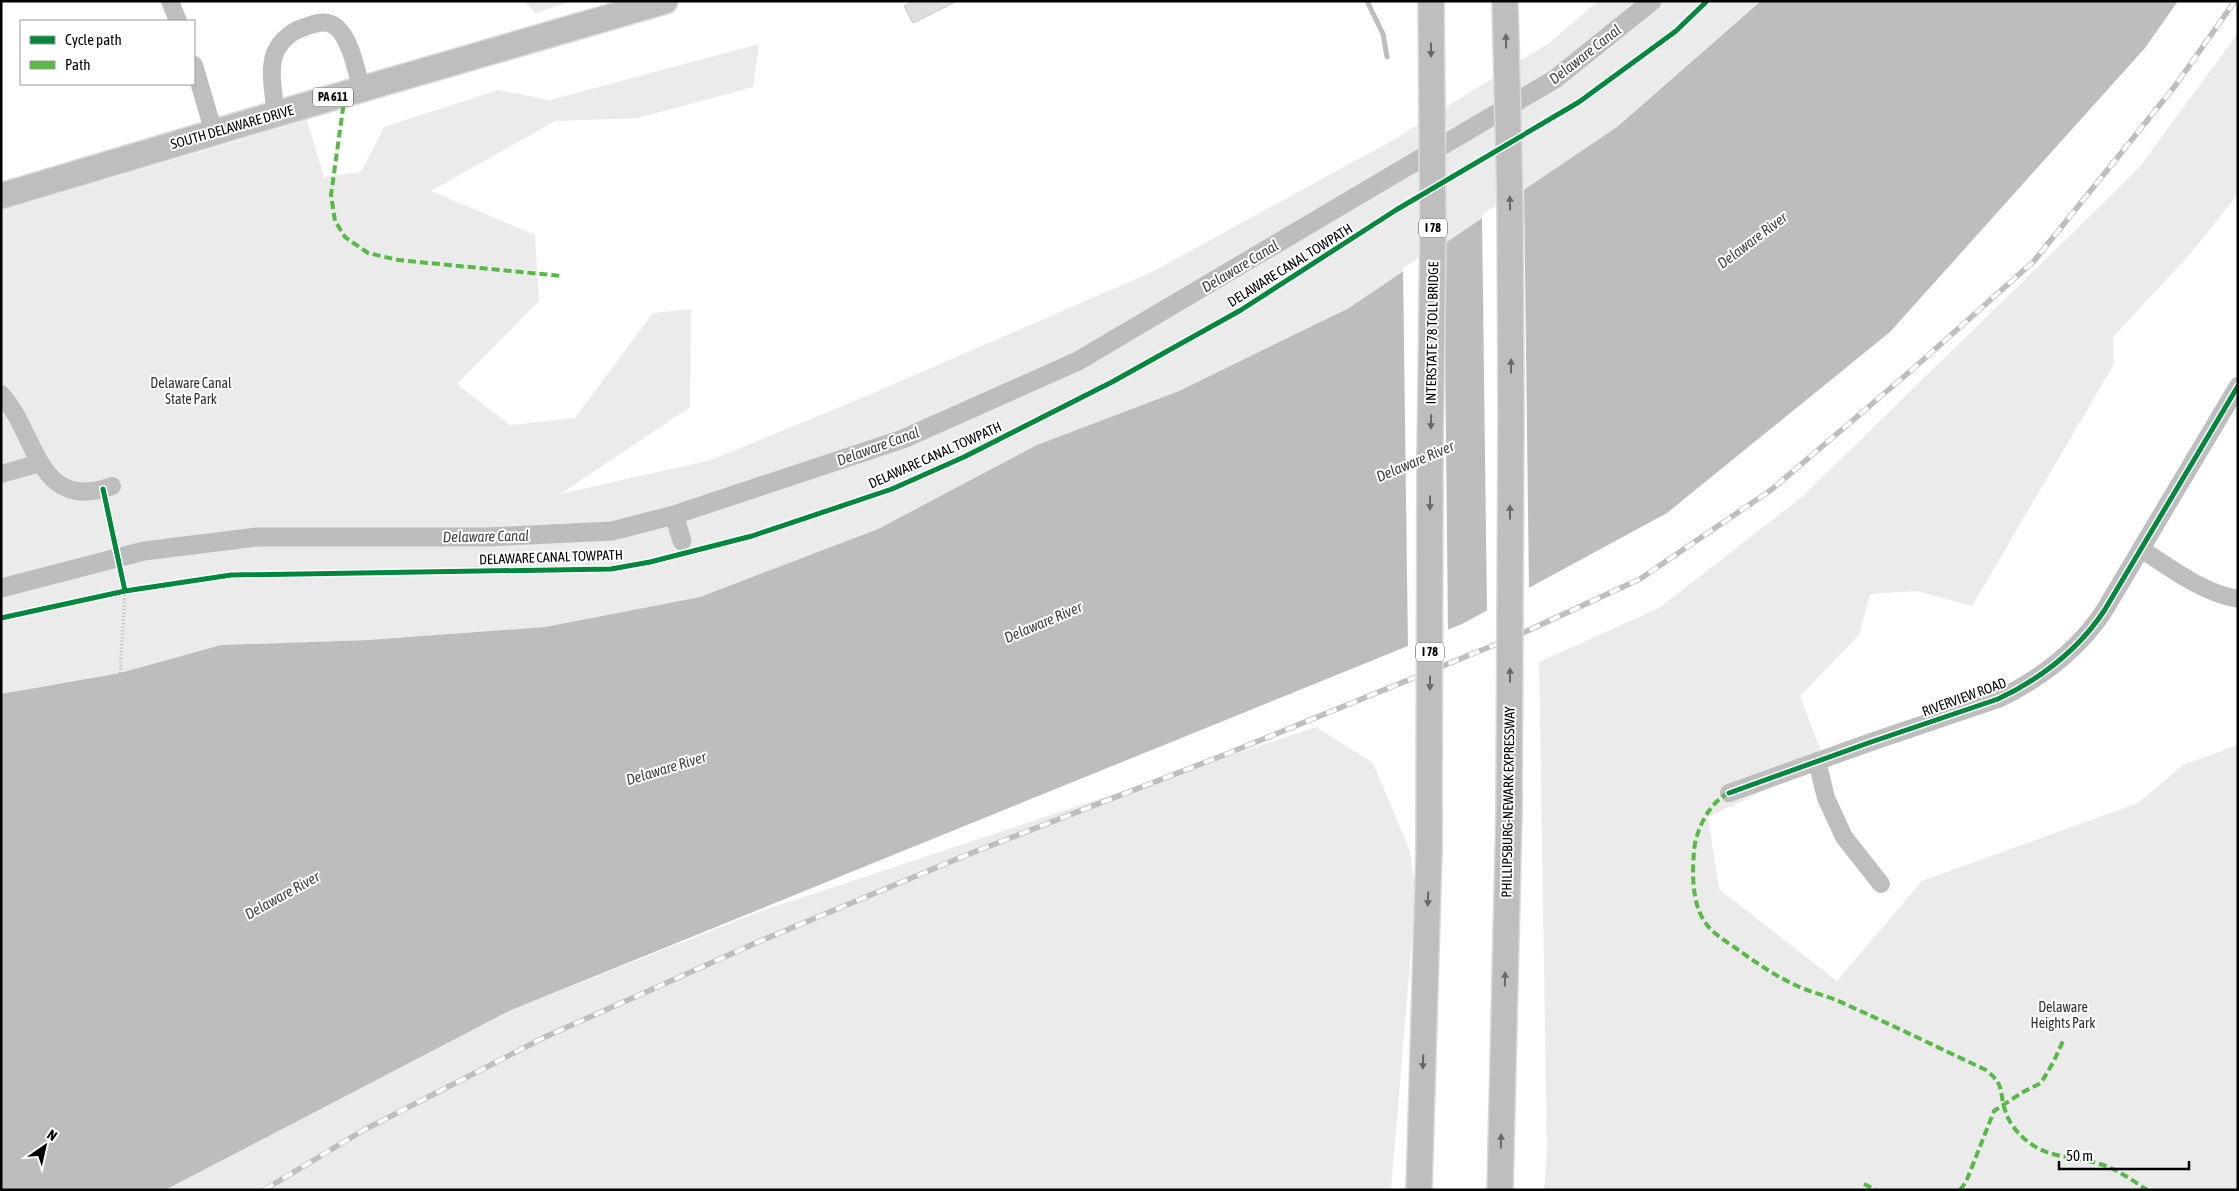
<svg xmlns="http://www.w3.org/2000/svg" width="2239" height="1191" viewBox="0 0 2239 1191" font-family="'Asap Condensed',sans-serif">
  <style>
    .green { fill: #ebebeb }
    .water { fill: #bdbdbd }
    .pier { fill: #fff }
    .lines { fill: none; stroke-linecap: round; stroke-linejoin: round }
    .stream { stroke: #bdbdbd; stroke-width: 5 }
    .canal { stroke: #bdbdbd; stroke-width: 19 }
    .building { fill: #dedede; stroke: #c6c6c6 }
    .highway-casing { stroke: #dbdbdb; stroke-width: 28 }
    .path { stroke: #b9b9b9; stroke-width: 3; stroke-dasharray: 1 2.5; stroke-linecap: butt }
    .minor { stroke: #bebebe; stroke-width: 18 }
    .highway { stroke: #bebebe; stroke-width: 25 }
    .rail-casing { stroke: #bebebe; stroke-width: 5.5 }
    .rail { stroke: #fff; stroke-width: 4; stroke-dasharray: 11; stroke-linecap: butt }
    .highway-bridge-casing { stroke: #dbdbdb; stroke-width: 28; stroke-linecap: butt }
    .highway-bridge { stroke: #bebebe; stroke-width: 25 }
    .quiet { stroke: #58b947; stroke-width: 4; stroke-dasharray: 8 4; stroke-linecap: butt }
    .cycleway-casing { stroke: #fff; stroke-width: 8 }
    .cycleway { stroke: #00873e; stroke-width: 5 }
    .oneway { fill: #686868 }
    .labels { text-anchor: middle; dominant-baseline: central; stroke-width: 4; stroke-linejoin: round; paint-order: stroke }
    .shield { fill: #fff; stroke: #4c4c4c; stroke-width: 1 }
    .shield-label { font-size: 12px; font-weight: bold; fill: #000 }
    .street-label { font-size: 14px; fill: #000; stroke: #fff }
    .park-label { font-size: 14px; fill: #313131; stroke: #fff }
    .water-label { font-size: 15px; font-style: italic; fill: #424242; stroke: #fff }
  </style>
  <rect width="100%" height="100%" fill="#fff"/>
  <path class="green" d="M523,1H573L536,13Z
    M1598,1H1761L1617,127L1349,308L1179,391L1037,445L878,529L700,597L545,627L368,640L221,645L120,673L1,694V211L307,120L324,177L361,172L384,127L498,90L550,100L759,44L753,87L638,118L555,121L431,191L535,235L539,301L457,384L510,425L575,418L653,313L691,309L690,407L560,494L711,460L850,403L1150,273L1395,139L1549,43Z
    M2238,33V194L2191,253L2113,337L2114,364L1972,606L1917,591L1870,594L1859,635L1800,696L1825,762L1708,817L1719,889L1837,981L1922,881L2138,803L2183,765L2238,745V1190H1544L1547,1154L1539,662L1659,608L1803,496L2138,169Z
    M1316,727L1373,763L1410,851L1416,893L1391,1190H165L509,1011L761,911Z"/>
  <path class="water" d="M1761,1H2178L2145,48L1890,332L1667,513L1462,624L509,1011L165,1190H1V694L120,673L221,645L368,640L545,627L700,597L878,529L1037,445L1179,391L1349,308L1617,127Z"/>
  <path class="pier" d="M1524,187L1529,591L1487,613L1482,215Z
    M1444,241L1448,632L1408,649L1403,268Z"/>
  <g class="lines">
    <path class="stream" d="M1367,1L1383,34L1387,57"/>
    <path class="canal" d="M674,515L682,541
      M1,588L144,551L257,537H487L612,531L674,515L903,439L1078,361L1555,79L1652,1"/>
  </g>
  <path class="building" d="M914,1H957L913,23L904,6Z"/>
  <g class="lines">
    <g class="highway-casing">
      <path id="highway" d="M1505,1L1510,203L1511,414
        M1,196L276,114L665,1
        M1430,454L1433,232L1431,1
        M1419,1190L1429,851
        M1500,1190L1509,811"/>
    </g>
    <path class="path" d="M120,673L125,591"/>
    <path class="minor" d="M170,1L178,21
      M194,65L214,133
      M276,114C274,96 269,73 274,56C278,43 290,32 302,28C310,25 320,21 328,23C349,27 357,72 361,89
      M1,394C37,433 37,514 112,486
      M1,474L40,463
      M2141,549C2172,569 2201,592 2238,599
      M1817,761L1826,798L1844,837L1881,884
      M1729,793L1871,742L1998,699C2040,679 2078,650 2104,611L2238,386"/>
    <use href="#highway" class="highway"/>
    <g class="rail-casing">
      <path id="rail" d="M264,1190L362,1131L545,1037L758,942L969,854L1224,755L1514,637L1640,579L1771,490L1914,368L2034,261L2175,86L2235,1"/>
    </g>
    <use href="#rail" class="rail"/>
    <g class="highway-bridge-casing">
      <path id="highway-bridge" d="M1509,811L1511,414
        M1429,851L1430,454"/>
    </g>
    <use href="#highway-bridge" class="highway-bridge"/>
    <path class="quiet" d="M345,94L331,195L335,221L345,237L368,253L398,260L562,276
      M1729,793C1710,801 1695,831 1694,852C1692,876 1692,906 1707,925C1715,935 1727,942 1737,949C1758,964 1778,978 1802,988C1816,994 1831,997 1845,1004C1892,1025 1939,1048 1986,1070C2007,1087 1998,1092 2006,1113C2009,1123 2019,1135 2027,1141C2049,1159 2075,1156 2100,1164C2117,1169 2132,1180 2147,1190
      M1864,1184L1876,1190
      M1960,1190L1966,1182L1994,1111L2023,1092L2041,1083L2054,1061L2063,1041"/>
    <g class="cycleway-casing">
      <path id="cycleway" d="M103,489L125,591
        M1,618L125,591L231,575L611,569L650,562L752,536L892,489L964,457L1112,382L1241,310L1396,210L1579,102L1676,31L1707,1
        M1729,793L1871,742L1998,699C2040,679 2078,650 2104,611L2238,386"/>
    </g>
    <use href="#cycleway" class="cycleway"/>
  </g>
  <defs><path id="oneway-solid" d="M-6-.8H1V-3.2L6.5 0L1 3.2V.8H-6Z" transform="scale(1.25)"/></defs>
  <g class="oneway">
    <use href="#oneway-solid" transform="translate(1506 41) rotate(-91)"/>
    <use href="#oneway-solid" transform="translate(1431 50) rotate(89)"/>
    <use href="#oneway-solid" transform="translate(1510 203) rotate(-91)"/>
    <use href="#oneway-solid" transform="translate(1511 366) rotate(-90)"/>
    <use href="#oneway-solid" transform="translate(1431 422) rotate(91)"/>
    <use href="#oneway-solid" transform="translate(1430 503) rotate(90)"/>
    <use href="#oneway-solid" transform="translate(1510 512) rotate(-90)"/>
    <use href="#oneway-solid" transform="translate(1510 675) rotate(-90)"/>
    <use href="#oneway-solid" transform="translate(1430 683) rotate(90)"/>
    <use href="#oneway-solid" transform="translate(1428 899) rotate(92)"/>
    <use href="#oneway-solid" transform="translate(1505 979) rotate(-89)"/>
    <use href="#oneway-solid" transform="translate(1423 1062) rotate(92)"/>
    <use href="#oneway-solid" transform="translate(1501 1141) rotate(-89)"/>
  </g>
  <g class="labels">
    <g class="shield">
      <rect x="313" y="87.5" width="40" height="19" rx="4"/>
      <rect x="1419" y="218.5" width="28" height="19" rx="4"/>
      <rect x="1416" y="642.5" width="28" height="19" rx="4"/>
    </g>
    <g class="shield-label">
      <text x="333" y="97">PA 611</text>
      <text x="1433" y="228">I 78</text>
      <text x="1430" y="652">I 78</text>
    </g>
    <g class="street-label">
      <text transform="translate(232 127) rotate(-16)">SOUTH DELAWARE DRIVE</text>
      <text transform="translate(1290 265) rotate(-32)">DELAWARE CANAL TOWPATH</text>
      <text transform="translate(1432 333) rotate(-89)">INTERSTATE 78 TOLL BRIDGE</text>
      <text transform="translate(935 455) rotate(-24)">DELAWARE CANAL TOWPATH</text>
      <text transform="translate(551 557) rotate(-2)">DELAWARE CANAL TOWPATH</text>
      <text transform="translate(1964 697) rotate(-20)">RIVERVIEW ROAD</text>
      <text transform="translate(1508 802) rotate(-89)">PHILLIPSBURG-NEWARK EXPRESSWAY</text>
    </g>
    <g class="park-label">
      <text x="191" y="383">Delaware Canal<tspan x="191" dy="16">State Park</tspan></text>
      <text x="2063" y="1007">Delaware<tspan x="2063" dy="16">Heights Park</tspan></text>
    </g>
    <g class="water-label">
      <text transform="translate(1585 54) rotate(-38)">Delaware Canal</text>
      <text transform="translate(1752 240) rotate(-37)">Delaware River</text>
      <text transform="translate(1240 266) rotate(-31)">Delaware Canal</text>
      <text transform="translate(878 446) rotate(-20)">Delaware Canal</text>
      <text transform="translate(1415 461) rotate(-23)">Delaware River</text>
      <text transform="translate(486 536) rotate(-1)">Delaware Canal</text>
      <text transform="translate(1043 622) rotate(-23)">Delaware River</text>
      <text transform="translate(666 768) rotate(-17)">Delaware River</text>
      <text transform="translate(282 895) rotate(-29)">Delaware River</text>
    </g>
  </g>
  <rect width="2239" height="1191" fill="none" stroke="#000000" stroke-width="5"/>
  <rect x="20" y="20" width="175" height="65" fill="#ffffff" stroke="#999999"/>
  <rect x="30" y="36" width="25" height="8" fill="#00873e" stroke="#999999"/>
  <text x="65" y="45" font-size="15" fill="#000000">Cycle path</text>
  <rect x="30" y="61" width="25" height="8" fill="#58b947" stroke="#999999"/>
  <text x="65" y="70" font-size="15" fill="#000000">Path</text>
  <g transform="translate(45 1146) rotate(34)" stroke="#ffffff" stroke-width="4" paint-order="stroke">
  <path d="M0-4L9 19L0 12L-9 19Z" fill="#000000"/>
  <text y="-8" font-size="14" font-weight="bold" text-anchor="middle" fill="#000000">N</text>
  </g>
  <path d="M2059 1161v8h130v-8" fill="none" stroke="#000000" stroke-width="2.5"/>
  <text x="2066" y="1161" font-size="15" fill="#000000" stroke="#ffffff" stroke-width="4" paint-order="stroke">50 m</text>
</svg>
